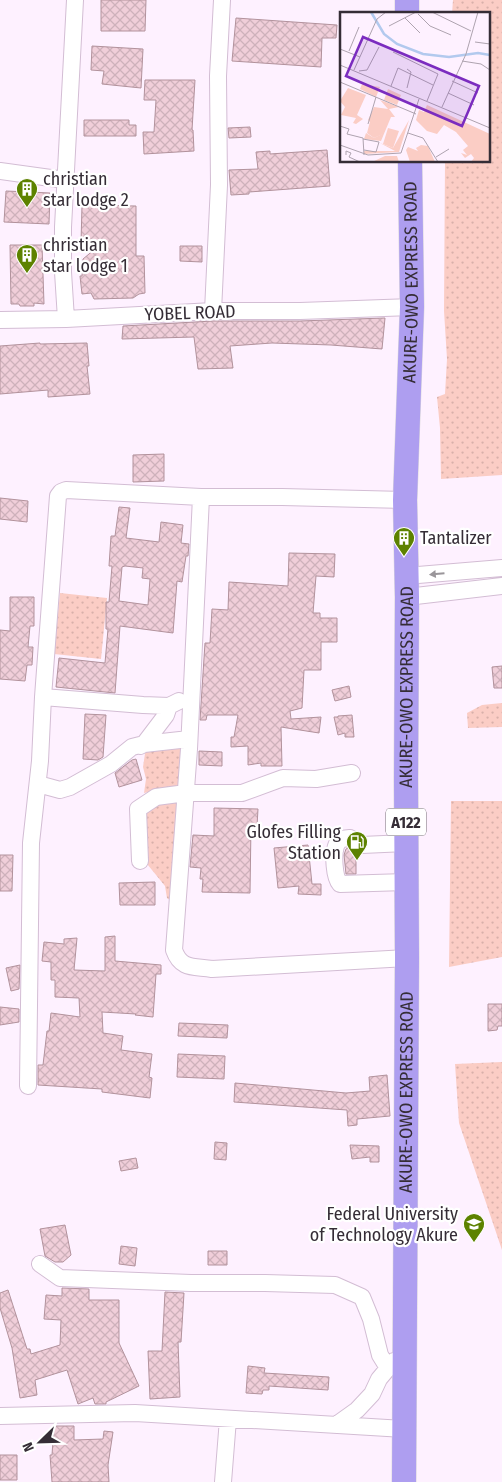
<svg xmlns="http://www.w3.org/2000/svg" width="502" height="1482" viewBox="0 0 502 1482" font-family="'Fira Sans Condensed',sans-serif">
  <style>
    .grass { fill: url(#grass-dots) }
    .building { fill: url(#building-cross-hatch); stroke: #b2929c; fill-rule: evenodd }
    .lines { fill: none; stroke-linecap: round; stroke-linejoin: round }
    .minor-casing { stroke: #d3bdd4; stroke-width: 18 }
    .highway-casing { stroke: #dbd9db; stroke-width: 25 }
    .minor { stroke: #fff; stroke-width: 16 }
    .highway { stroke: #ae9ef0; stroke-width: 24 }
    .oneway { fill: #9a969a }
    .labels { text-anchor: middle; dominant-baseline: central; stroke-width: 4.5; stroke-linejoin: round; paint-order: stroke }
    .shield { fill: #fff; stroke: #726c72; stroke-width: 1 }
    .shield-label { font-size: 16px; font-weight: bold; fill: #352d36 }
    .poi-label { font-size: 18px; fill: #352d36; stroke: #fff; text-anchor: start }
    .street-label { font-size: 18px; fill: #352d36; stroke: #fff }
    .inset-river { fill: none; stroke: #b2c9ee; stroke-width: 2.5 }
    .inset-road { fill: none; stroke: #aea3af; stroke-width: 1 }
    .view { fill: #7b2cbf; fill-opacity: 0.15; stroke: #7b2cbf; stroke-width: 2.5 }
    .inset-edge { fill: none; stroke: #352d36; stroke-width: 2.5 }
  </style>
  <defs>
    <pattern id="grass-dots" width="8" height="8" patternUnits="userSpaceOnUse" patternTransform="scale(1.25)"><rect width="8" height="8" fill="#fbcdc5"/><path d="M2 2h.1M6 6h.1" fill="none" stroke="#d8b0aa" stroke-width="1.8" stroke-linecap="round"/></pattern>
    <pattern id="building-cross-hatch" width="8" height="8" patternUnits="userSpaceOnUse" patternTransform="scale(1.25)"><rect width="8" height="8" fill="#f0ced9"/><path d="M0 0l8 8M0 8l8-8" fill="none" stroke="#ceb1bb"/></pattern>
  </defs>
  <rect width="100%" height="100%" fill="#fef1ff"/>
  <path class="grass" d="M453,0H502V475L441,479L440,428L437,397L445,394L447,359L444,311L445,161H488V14H452Z
    M60,593L107,598L101,659L54,654Z
    M502,703V727L468,728L467,713L482,705Z
    M186,742L184,789L158,790L144,793L146,779L143,767L146,747Z
    M183,795L175,904L167,898L165,886L143,859L141,809Z
    M451,801H502V957L449,967Z
    M502,1062V1250L459,1123L455,1064Z"/>
  <path class="building" d="M101,0H146L145,31H101Z
    M236,18L337,25L336,38H322L321,67L232,61Z
    M92,46L143,49L141,88L102,84L104,71L91,70Z
    M145,80H195L192,130H193L194,151L144,154L143,132H154L156,100H144Z
    M84,120H129V125H136V136H84Z
    M250,127L251,137L229,138L228,128Z
    M327,150L330,186L249,192V194L231,195L229,170L258,169L256,152L270,151V154Z
    M6,191L50,193L49,224L4,222Z
    M82,205L136,206V256H144L145,293L139,294L133,298L94,299L91,293L82,294L80,276H82L83,259L101,244H81Z
    M10,245H42L44,304L34,303V306H20L19,304H11Z
    M180,246H202V262L180,261Z
    M384,318H385L382,349L331,345L272,343L230,346L233,368L198,369L194,337L122,339L123,326L213,321H300Z
    M40,343V344L87,343L89,366H87L90,394L48,397V390L0,394V346Z
    M164,454V481L133,482V455Z
    M0,498L28,501L27,522L0,519Z
    M119,507L130,508L126,538L159,542L161,522L183,525L181,543L189,544L188,556H186L182,582L177,581L173,633L120,626L115,693L56,687L59,658L105,663L108,629H106V602H109L112,566H109L111,536H115ZM125,566L143,568L142,578L150,579L148,605L119,601L122,567Z
    M289,553L335,554L334,577L316,576L313,613H320V618H337V642H321V670H304L302,708L290,711L291,719L321,717L319,733L281,727L282,766H261V763L248,765V746L231,747V737H234L238,715H207L206,720H200L205,643H210L212,609L228,610L229,582L288,586Z
    M10,597H34V626H30L28,647H33L32,665H27L25,681L0,679V630L10,631Z
    M502,666V688H494L492,667Z
    M349,686L351,697L335,701L332,690Z
    M85,714L106,715L103,757L98,760L83,759Z
    M352,715L354,737H345V733L338,735L334,717H338V716Z
    M199,751L222,752V766L199,765Z
    M136,759L142,780L119,787L115,773L132,760Z
    M214,808L258,809L257,826L251,825L250,893L202,892L203,879H200L201,868L190,867L193,835L214,836Z
    M308,845L312,884H321V895L298,894L299,886L278,888L274,848Z
    M348,848L356,853V874H346L344,855L346,849Z
    M0,855H13L12,891H0Z
    M155,882V905H120L119,883Z
    M115,936V961L161,965V974H156L153,1017L135,1015L136,1014L102,1012L103,1033L123,1036L121,1050L152,1054L149,1077L152,1078L150,1098L102,1092V1089L38,1085V1065H43L47,1031H49L51,1013L80,1017L79,998L55,997V980H51V962L42,961L44,942L64,944V939L77,938L74,970L105,971V937Z
    M20,965L19,989L11,991L6,968Z
    M488,1004H502V1026H498L497,1030L488,1031Z
    M0,1007L19,1009V1022L0,1025Z
    M179,1023L228,1025L227,1038L178,1036Z
    M178,1054L225,1056L224,1079L177,1077Z
    M387,1075L390,1116L357,1119V1125L348,1126L347,1110L234,1102L235,1083L346,1093L370,1091L369,1077Z
    M215,1142L227,1143L226,1160L214,1159Z
    M350,1145L379,1146V1162H370V1157L352,1159Z
    M136,1158L138,1168L121,1171L119,1161Z
    M65,1225L71,1255L63,1262H55L45,1256L40,1229Z
    M121,1246L137,1248L135,1266L119,1264Z
    M208,1251H227V1265H208Z
    M62,1288L89,1289V1300H119V1343L139,1386L106,1402V1404H95L93,1398L78,1404L67,1370L35,1380L37,1395L20,1398L12,1348L0,1308V1293L8,1290L27,1349H30L31,1354L60,1345L61,1320L44,1319L46,1295L62,1296Z
    M165,1292L184,1293L181,1342H178L180,1397L150,1399L148,1351H162Z
    M248,1366L265,1368L264,1373L329,1377L328,1390L269,1386V1390H263L262,1394L246,1393Z
    M54,1426H74V1440L103,1439L104,1431L113,1432L108,1465L109,1482H52L50,1455H52Z
    M0,1455H17V1480H0Z"/>
  <g class="lines">
    <g class="minor-casing">
      <path id="minor" d="M0,171L65,180
        M213,311L219,185L218,76L222,0
        M66,319L63,272V227L75,0
        M0,320L66,319L213,311H300L412,307
        M201,497L189,749L174,950C181,970 194,966 212,969L407,958
        M406,576L502,568
        M407,597L502,586
        M43,697L143,705L169,706L179,701
        M140,746L144,744L189,739
        M38,784L60,790L70,787L111,764L132,747L144,744L166,715L169,706
        M406,843L362,845L350,838L341,839C339,841 337,843 336,846C333,855 334,877 340,884L406,882
        M140,861L138,809L156,797L186,793H242L283,778L316,779L352,773
        M28,1086L31,843L40,761L43,697L58,496L61,492L66,490L201,497H282L405,500
        M40,1264L60,1278L191,1283H265L335,1285L362,1297L371,1319L380,1355L388,1368
        M0,1416L135,1413L404,1429
        M336,1425L357,1410L372,1394L379,1379L394,1361
        M223,1482L228,1419"/>
    </g>
    <g class="highway-casing">
      <g id="highway">
        <path d="M407,0V14"/>
        <path id="s1" d="M404,1482L407,958L406,780L407,597L405,500L412,307L410,161"/>
      </g>
    </g>
    <use href="#minor" class="minor"/>
    <use href="#highway" class="highway"/>
  </g>
  <defs><path id="oneway-solid" d="M-6-.8H1V-3.2L6.5 0L1 3.2V.8H-6Z" transform="scale(1.25)"/></defs>
  <use class="oneway" href="#oneway-solid" transform="translate(437 574) rotate(175)"/>
  <defs>
    <g id="building-pin" transform="scale(1.125)"><path d="M0 17L-7.5 6A9.5 9.5 0 1 1 7.5 6Z" fill="#5d8200" stroke="#fff"/><path d="M-4-6H4V6H1V3H-1V6H-4ZM-2.5-4.3h1.7v1.8h-1.7ZM.8-4.3h1.7v1.8H.8ZM-2.5-1h1.7V.8h-1.7ZM.8-1h1.7V.8H.8Z" fill="#fff"/></g>
    <g id="fuel-pin" transform="scale(1.125)"><path d="M0 17L-7.5 6A9.5 9.5 0 1 1 7.5 6Z" fill="#5d8200" stroke="#fff"/><path d="M-5.5-6h7V0h2V4h1.3V-2.5L3-4.5l.8-.8L6-3V5H2.5V1h-1V6h-7ZM-4.2-4.7v3.2H.2V-4.7Z" fill="#fff"/></g>
    <g id="university-pin" transform="scale(1.125)"><path d="M0 17L-7.5 6A9.5 9.5 0 1 1 7.5 6Z" fill="#5d8200" stroke="#fff"/><path d="M0-5L7-2L0 1L-7-2ZM-4 1L0 2.5L4 1V4Q0 6-4 4Z" fill="#fff"/></g>
  </defs>
  <g fill-rule="evenodd">
    <use href="#building-pin" x="27" y="189"/>
    <use href="#building-pin" x="27" y="255"/>
    <use href="#building-pin" x="404" y="538"/>
    <use href="#fuel-pin" x="357" y="842"/>
    <use href="#university-pin" x="474" y="1224"/>
  </g>
  <g class="labels">
    <rect class="shield" x="386" y="808.5" width="40" height="27" rx="4"/>
    <g class="shield-label">
      <text x="406" y="822">A122</text>
    </g>
    <g class="poi-label">
      <text x="43" y="179">christian<tspan x="43" dy="21">star lodge 2</tspan></text>
      <text x="43" y="245">christian<tspan x="43" dy="21">star lodge 1</tspan></text>
      <text x="420" y="538">Tantalizer</text>
      <text x="341" y="832" text-anchor="end">Glofes Filling<tspan x="341" dy="21">Station</tspan></text>
      <text x="458" y="1214" text-anchor="end">Federal University<tspan x="458" dy="21">of Technology Akure</tspan></text>
    </g>
    <g class="street-label">
      <text stroke="none"><textPath href="#s1" startOffset="1200">AKURE-OWO EXPRESS ROAD</textPath></text>
      <text transform="translate(190 313) rotate(-2)">YOBEL ROAD</text>
      <text stroke="none"><textPath href="#s1" startOffset="795">AKURE-OWO EXPRESS ROAD</textPath></text>
      <text stroke="none"><textPath href="#s1" startOffset="390">AKURE-OWO EXPRESS ROAD</textPath></text>
    </g>
  </g>
  <g transform="translate(340 12)">
    <rect width="150" height="150" fill="#fef1ff"/>
    <path d="M22,72L40,75L36,85L20,77ZM8,76L26,83L17,103L23,107L16,112L13,111L16,106L1,103L5,95L0,89ZM48,77L61,83L57,93L44,88ZM40,88L59,95L49,97L55,105H51L41,129L24,127L26,121L34,126L42,122L28,108L34,95L48,97ZM87,93L150,122V150H131L134,146L131,142L125,146L121,141L127,143L123,138L128,134L116,120L104,113L97,122L87,119L76,108L79,98L84,100ZM69,108L59,140L24,142V139H55L40,131L53,136ZM81,133L88,134L95,150H70L66,138L68,135L78,139L76,136ZM45,144H57L59,150H32Z" fill="#fbcdc5"/>
    <path d="M38,100L47,109L43,122L34,126L27,121L32,102ZM48,116L59,119L53,136L43,132Z" fill="#fbcdc5"/>
    <path class="inset-river" d="M31,0L44,22L57,32L83,42L109,45L138,41L150,43"/>
    <path class="inset-road" d="M92,0L131,19M78,2L90,14L111,23M65,6L80,21M49,14L76,0M135,30L150,32M0,37L20,45M9,39L19,15M53,40L98,62L87,89M122,49L141,52L150,58M0,53L150,116M14,58L37,7L46,0M19,59L27,58L39,35M112,69L138,81M0,70L76,102M51,74L58,56L93,73M67,76L71,60L67,57M108,81L134,93M102,95L126,42L138,0M28,112L36,85M0,114L9,117L7,122L23,126L24,143M68,121L83,126L98,150M23,127L39,130L36,140L24,138M0,133L28,143L61,141M61,141L79,87M6,143V139L11,141L9,145L20,150M96,145L109,137"/>
    <path class="view" d="M23,25L139,74L122,114L6,64Z"/>
    <rect width="150" height="150" class="inset-edge"/>
  </g>
  <g transform="translate(40 1442) rotate(247)" stroke="#ffffff" stroke-width="4" paint-order="stroke">
  <path d="M0-4L9 19L0 12L-9 19Z" fill="#352d36"/>
  <text y="-8" font-size="14" font-weight="bold" text-anchor="middle" fill="#352d36">N</text>
  </g>
</svg>
